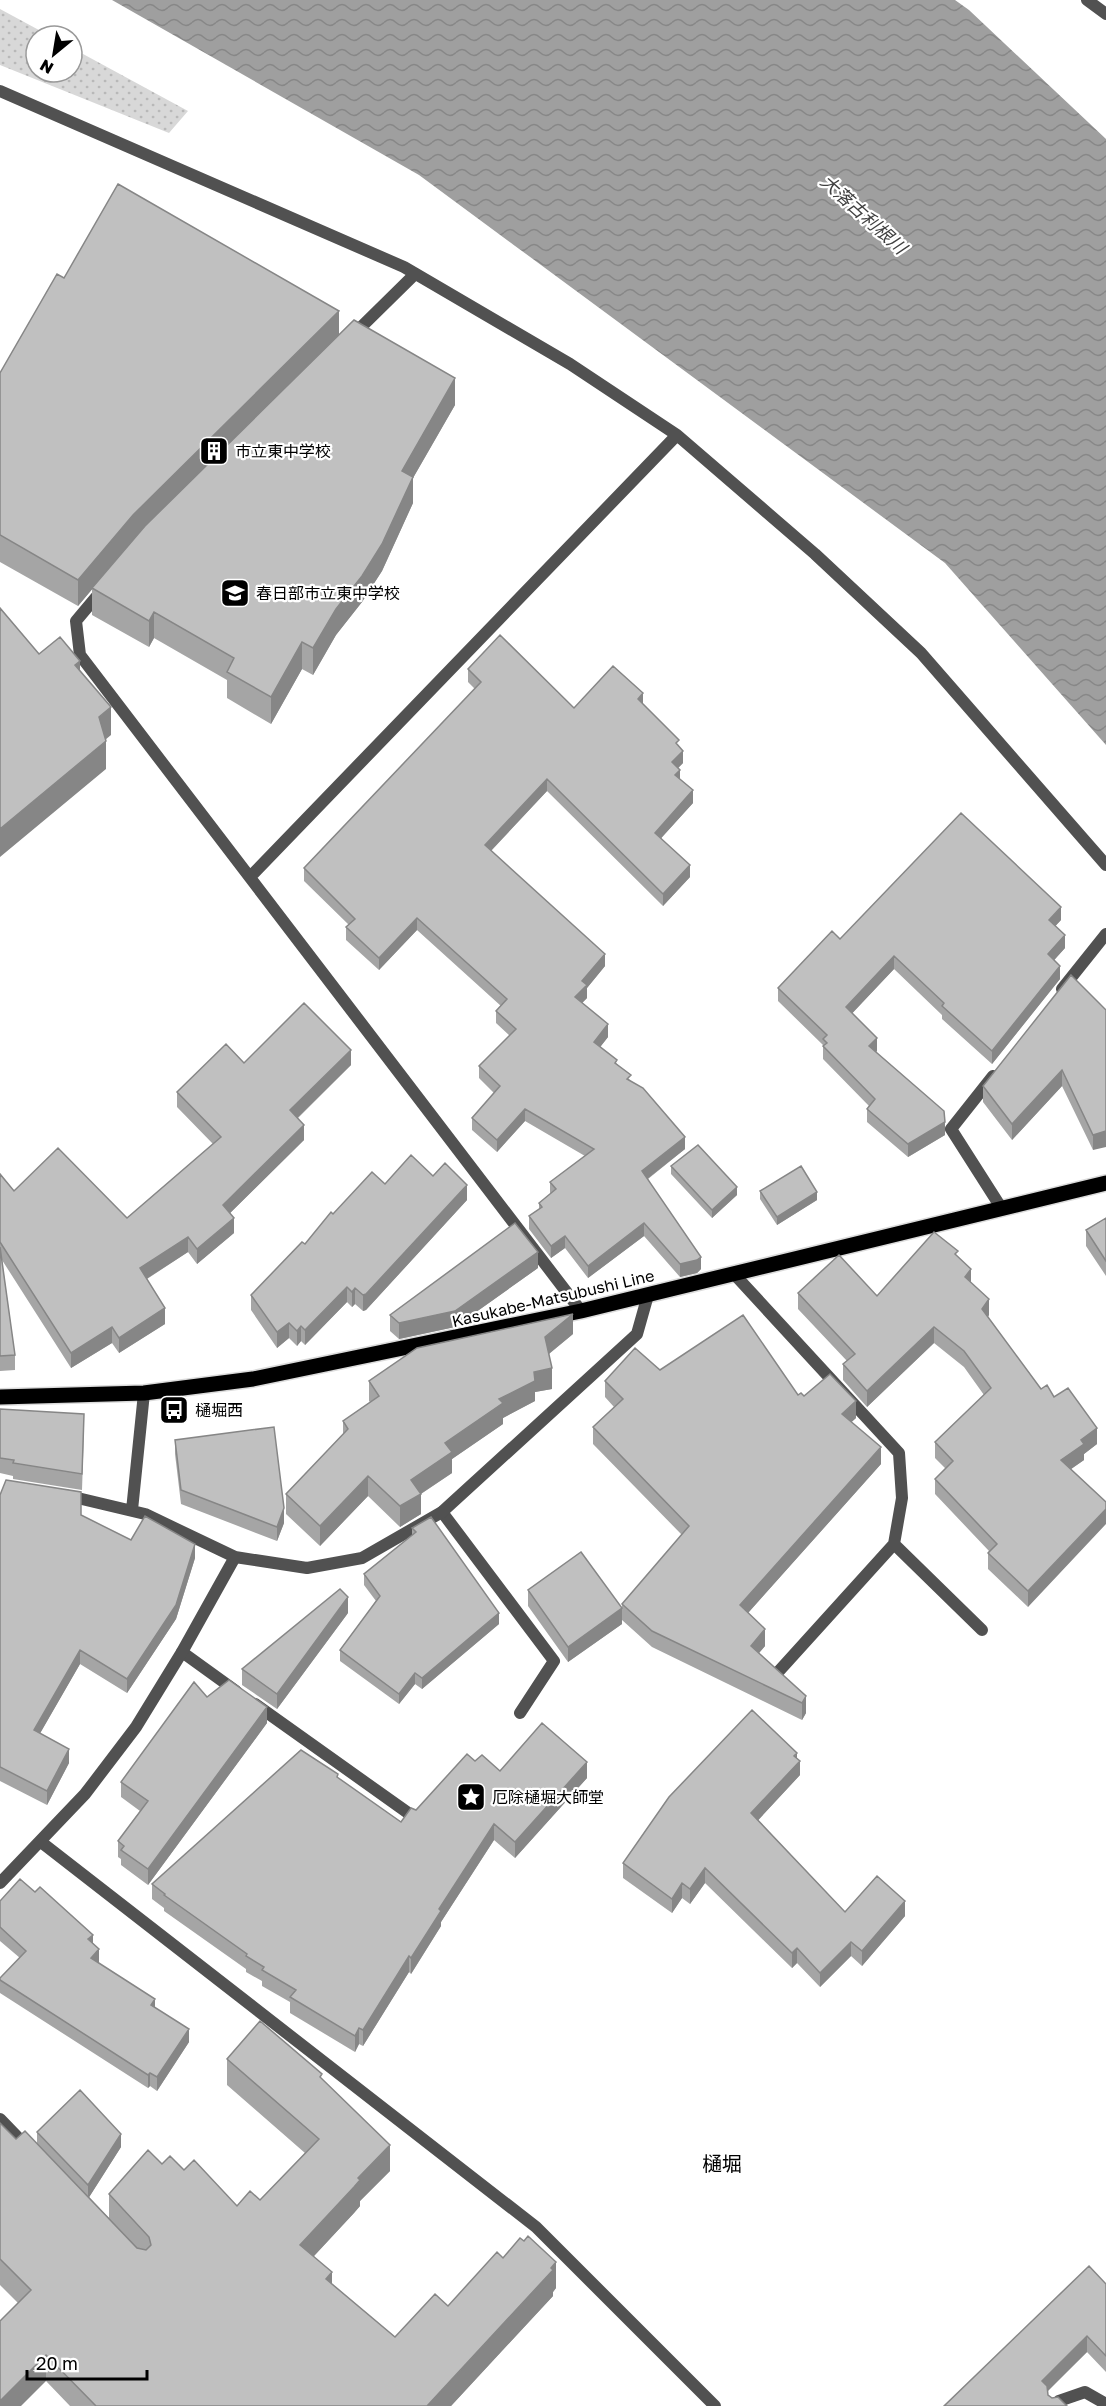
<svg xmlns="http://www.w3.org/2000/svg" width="1106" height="2406" viewBox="0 0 1106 2406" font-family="'Golos Text','Noto Sans JP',sans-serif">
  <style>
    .park { fill: url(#park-dots) }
    .water { fill: url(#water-waves) }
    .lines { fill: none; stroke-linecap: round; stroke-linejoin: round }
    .primary-casing { stroke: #dbdbdb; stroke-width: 18 }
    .lane { stroke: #515151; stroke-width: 12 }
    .street { stroke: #515151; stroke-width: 12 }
    .primary { stroke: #000; stroke-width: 15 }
    .wall { fill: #a5a5a5 }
    .shaded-wall { fill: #868686 }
    .building { fill: #c0c0c0; stroke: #868686; stroke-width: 1.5 }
    .labels { text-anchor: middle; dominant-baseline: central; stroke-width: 4.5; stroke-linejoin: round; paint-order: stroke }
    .poi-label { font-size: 16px; fill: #000; stroke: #fff; text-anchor: start }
    .street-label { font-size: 16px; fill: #000; stroke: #fff }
    .water-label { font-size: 18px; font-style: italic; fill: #404040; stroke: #fff }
    .quarter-label { font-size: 20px; fill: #000; stroke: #fff }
  </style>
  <defs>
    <pattern id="park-dots" width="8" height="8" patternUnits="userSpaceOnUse" patternTransform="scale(1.5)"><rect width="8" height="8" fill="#d8d8d8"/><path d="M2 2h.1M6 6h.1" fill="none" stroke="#b8b8b8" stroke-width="1.8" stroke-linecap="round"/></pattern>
    <pattern id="water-waves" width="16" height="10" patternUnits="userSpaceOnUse" patternTransform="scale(1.5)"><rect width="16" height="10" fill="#9f9f9f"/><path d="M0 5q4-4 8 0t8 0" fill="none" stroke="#878787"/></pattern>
  </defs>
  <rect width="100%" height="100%" fill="#fff"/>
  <path class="park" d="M0,9L50,36H36V72H72V48L188,111L169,133L0,65Z"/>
  <path class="water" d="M112,0H955L969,10L1106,139V745L945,563L419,175Z"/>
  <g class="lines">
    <g class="primary-casing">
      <path id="primary" d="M0,1397L144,1393L253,1379L581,1311L1106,1183"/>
    </g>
    <path class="lane" d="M1062,989L1106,934
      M993,1076L951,1129L1002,1209
      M442,1512L554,1661L520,1713
      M182,1652L236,1691
      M255,1704L411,1815
      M0,2119L28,2148"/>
    <path class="street" d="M1087,0L1106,14
      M0,91L404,267L570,364L677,435L815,554L921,653L1106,865
      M352,336L415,274
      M102,590L76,621L80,655L581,1311
      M250,877L677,435
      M735,1275L899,1453L902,1498L894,1544L779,1671
      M65,1495L145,1514L235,1557L307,1568L362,1558L442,1512L637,1334L648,1295
      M132,1510L144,1393
      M894,1544L982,1630
      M41,1842L536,2227L715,2406
      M0,1883L85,1794L136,1727L182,1652L235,1557
      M1054,2406L1059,2401L1085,2392L1106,2404"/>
    <use href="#primary" class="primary"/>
  </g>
  <path class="wall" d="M64,278L339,334L455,405L413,478V503L382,571L362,602L336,635L313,675L302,669L271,724L227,698V680L154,638L149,647L92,615V589L78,606L0,562V373Z
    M468,669L574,708L643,704L679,746L683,763L678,768L680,780L693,803L661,838L690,877L663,906L547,791L491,851L605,966L587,988V998L582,1003L608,1037L600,1047L617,1064L685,1149L648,1179L701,1269L697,1273L680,1277L644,1236L588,1278L565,1248L551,1258L529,1229V1216L539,1209V1203L550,1194V1182L585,1156L525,1121L497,1152L472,1130V1118L494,1093L479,1078V1066L510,1036L496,1023V1011L501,1006L417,930L379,970L346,940V927L349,925L304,881V868L475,689L468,682Z
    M1061,920L1055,926L1065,948L1054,960L1060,979L992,1064L942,1019V1015L894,969L852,1013L877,1051L876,1052L945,1135L908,1157L867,1122V1109L869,1106L823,1059V1045L778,1001V988L840,939Z
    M1106,1010L1093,1150L1062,1086L1012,1140L983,1102V1086Z
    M244,1063L351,1065L298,1118L304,1140L230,1213L234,1233L197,1264L188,1252L147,1279L165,1324L119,1353L112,1343L71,1368L2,1260L15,1355V1370L0,1371V1174L14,1191L127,1218L213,1144L177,1107V1092Z
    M671,1166L737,1195L712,1218L671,1174Z
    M433,1176L467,1200L366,1310L363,1311L355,1304L352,1307L347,1302L305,1345L301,1341L297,1346L289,1338L277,1348L251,1310V1295L305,1244L333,1214L385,1184Z
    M760,1191L817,1200L777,1225L760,1199Z
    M1106,1218V1276L1086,1246V1230Z
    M958,1257L971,1283L989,1315L988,1317L1041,1389L1054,1397L1097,1444L1084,1454V1460L1071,1469L1028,1607L988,1569V1553L989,1551L935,1494V1479L946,1469L935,1458V1442L984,1395L964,1367L934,1343L867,1407L843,1380V1364L847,1361L798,1309V1293L877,1296Z
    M538,1268L455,1327L399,1339L390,1331V1315Z
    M573,1334L549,1354L552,1389L535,1392V1401L503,1418V1424L452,1459V1473L421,1494V1514L400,1527L368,1496L320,1546L286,1514V1494L343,1434V1421L370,1402L369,1401V1381Z
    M660,1370L804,1396L856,1418L851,1422L881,1464L748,1613L765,1646L759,1653L806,1696V1713L802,1720L652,1647L622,1620V1604L682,1535L593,1444V1427L614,1407L605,1397V1381Z
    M0,1409L84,1430L82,1490L13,1479V1476L0,1473Z
    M175,1440L284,1523L277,1541L181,1504L175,1454Z
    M0,1495L81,1515L131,1540L195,1558L176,1619L127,1693L80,1664L40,1733L69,1763L47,1805L0,1781Z
    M412,1528L499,1624L422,1689L415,1684L399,1704L340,1661V1650L376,1601L364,1585V1574L412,1536Z
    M528,1590L622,1624L568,1662L528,1606Z
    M348,1613L277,1709L242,1685V1669Z
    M207,1697L267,1723L148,1885L121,1865V1859L118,1857V1841L140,1811L121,1797V1782Z
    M797,1758L800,1775L758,1820L845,1912L905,1916L862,1966L851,1956L820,1987L797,1963L792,1968L705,1883L690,1904L682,1898L672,1913L623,1878V1863Z
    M475,1761L500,1771L587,1778L515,1858L494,1840L441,1922V1926L411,1974L409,1972L363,2046L359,2044L355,2052L290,2013V2002L262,1986V1981L246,1972V1969L164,1911V1908L152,1899V1884L338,1778L401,1822Z
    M0,1901L93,1943L99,1962L98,1963L155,2007L189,2042L157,2091L150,2086L148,2088L0,1993V1978L20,1958L0,1941Z
    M227,2059L322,2079L390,2171L360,2201V2206L354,2213L314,2256L332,2285L395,2337L448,2306L503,2258L556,2288L553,2292V2296L451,2406H70L46,2381L18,2303L0,2285V2123L16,2139L37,2143V2132L121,2147L89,2197L109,2218V2194L162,2164L184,2170L237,2206L260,2200L305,2153L227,2085Z
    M1106,2284V2372L1087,2352L1047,2391L1048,2395L1067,2406H944Z"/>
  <path class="shaded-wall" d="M339,311V338L133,541L78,606V580L133,515Z
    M455,378V405L413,478V503L382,571L362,602L336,635L313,675V648L402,471Z
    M154,612V638L149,647V621Z
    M302,642V669L271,724V697Z
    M80,661V689L75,665Z
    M643,693V705L638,699Z
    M111,707V735L99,745V717Z
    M106,741V769L0,857V829Z
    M683,751V763L672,774V762Z
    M680,770V782L675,775Z
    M547,779V791L485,857V845Z
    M693,790V803L655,845V833Z
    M690,865V877L663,906V894Z
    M1061,907V920L1049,933V920Z
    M417,918V930L379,970V958Z
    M1065,935V948L1048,967V954Z
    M605,954V966L587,988V998L575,1010V997L582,981Z
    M894,956V969L846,1020V1007Z
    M1060,966V979L992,1064V1051Z
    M608,1024V1037L594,1055V1042Z
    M877,1038V1051L869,1059V1046Z
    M351,1050V1065L290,1125V1110Z
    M1062,1070V1086L1012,1140V1124Z
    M525,1109V1121L497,1152V1140Z
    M945,1122V1135L908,1157V1144Z
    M304,1125V1140L223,1220V1205Z
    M1106,1131V1147L1093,1150V1135Z
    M685,1137V1149L642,1183V1171Z
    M467,1185V1200L366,1310L363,1311V1295Z
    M737,1187V1195L712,1218V1210Z
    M817,1192V1200L777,1225V1217Z
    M234,1218V1233L197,1264V1249Z
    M644,1223V1236L588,1278V1266Z
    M565,1236V1248L551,1258V1246Z
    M188,1237V1252L140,1283V1268Z
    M538,1252V1268L455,1327L399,1339V1323Z
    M701,1257V1269L697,1273L680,1277V1264Z
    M971,1269V1284L965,1277Z
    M347,1287V1302L305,1345V1330Z
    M355,1288V1304L352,1307V1292Z
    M989,1299V1315L982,1324V1309Z
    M165,1308V1324L119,1353V1338Z
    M573,1314V1334L545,1357V1337Z
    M289,1323V1338L277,1348V1332Z
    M301,1326V1341L297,1346V1331Z
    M112,1327V1343L71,1368V1353Z
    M934,1327V1343L867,1407V1391Z
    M552,1368V1389L535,1392V1401L503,1418V1424L452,1459V1473L416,1497L421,1494V1514L400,1527V1506L411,1480L445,1443L534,1372Z
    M856,1401V1418L842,1431V1414Z
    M1097,1428V1444L1084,1454V1460L1061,1476V1460L1081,1440Z
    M881,1447V1464L740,1622V1605Z
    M368,1476V1496L320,1546V1526Z
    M284,1508V1523L277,1541V1527Z
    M1106,1509V1524L1028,1607V1591Z
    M195,1544V1558L176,1619L127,1693V1679Z
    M348,1597V1613L277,1709V1694Z
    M622,1608V1624L568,1662V1647Z
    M499,1613V1624L422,1689V1678Z
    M765,1629V1646L751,1662V1646Z
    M80,1650V1664L34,1744V1730Z
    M415,1673V1684L399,1704V1694Z
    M806,1696V1713L802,1720V1703Z
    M267,1707V1723L148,1885V1869Z
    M69,1749V1763L47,1805V1791Z
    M797,1753V1764L800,1761V1775L751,1828V1813Z
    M587,1762V1778L515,1858V1842Z
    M494,1824V1840L441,1922V1926L411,1974V1958L439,1909Z
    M705,1868V1883L690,1904V1889Z
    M682,1883V1898L672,1913V1899Z
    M905,1901V1916L862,1966V1951Z
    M93,1935V1948L88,1939Z
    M851,1942V1956L820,1987V1973Z
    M797,1948V1963L792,1968V1953Z
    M99,1949V1962L91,1972V1958Z
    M409,1956V1972L363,2046V2030Z
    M155,1999V2012L151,2005Z
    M359,2028V2044L355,2052V2036Z
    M189,2029V2042L157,2091V2077Z
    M150,2073V2086L148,2088V2075Z
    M121,2134V2147L88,2199V2185Z
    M390,2145V2171L360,2201V2206L354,2213L300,2271V2245L358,2178Z
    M556,2262V2288L553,2292V2296L451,2406H427Z
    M332,2272V2298L326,2279Z
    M1087,2336V2352L1042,2397V2381Z
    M46,2355V2381L21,2406H0V2401Z"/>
  <path class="building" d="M118,184L339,311L133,515L78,580L0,535V373L57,274L64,278Z
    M354,320L455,378L402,471L413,477L382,544L362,576L336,609L313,648L302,642L271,697L227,672L234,658L154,612L149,621L92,588L145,526Z
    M0,608L39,654L60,637L80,661L75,665L111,707L99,717L106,741L0,829Z
    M500,635L574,708L613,666L643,693L638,699L679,740L676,743L683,751L672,762L680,770L675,775L693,790L655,833L690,865L663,894L547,779L485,845L605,954L582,981L587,985L575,997L608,1024L594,1042L617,1060L615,1063L631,1075L627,1079L643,1088L685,1137L642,1171L701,1257L697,1260L680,1264L644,1223L588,1266L565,1236L551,1246L529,1216L542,1207L539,1203L556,1189L550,1182L594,1149L525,1109L497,1140L472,1118L500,1086L479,1066L516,1029L496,1011L507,999L417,918L379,958L346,927L355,919L304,868L481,682L468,669Z
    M961,813L1061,907L1049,920L1065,935L1048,954L1060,966L992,1051L942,1006L944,1003L894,956L846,1007L877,1038L869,1046L944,1111L945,1122L908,1144L867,1109L875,1099L823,1046L827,1043L823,1039L827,1035L778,988L832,931L840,939Z
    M1071,975L1106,1010V1131L1093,1135L1062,1070L1012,1124L983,1086Z
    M304,1003L351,1050L290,1110L304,1125L223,1205L234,1218L197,1249L188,1237L140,1268L165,1308L119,1338L112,1327L71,1353L0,1242V1174L14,1191L58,1148L127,1218L221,1137L177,1092L226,1044L244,1063Z
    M698,1145L737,1187L712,1210L671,1166Z
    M411,1155L433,1176L445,1163L467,1185L366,1294L363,1295L355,1288L352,1292L347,1287L305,1330L301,1326L297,1331L289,1323L277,1332L251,1295L302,1242L305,1244L331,1212L333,1214L372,1172L385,1184Z
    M801,1166L817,1192L777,1217L760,1191Z
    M1106,1218V1261L1086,1230Z
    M515,1223L538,1252L455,1311L399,1323L390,1315Z
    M934,1232L958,1251L955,1254L971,1269L965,1277L989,1299L982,1309L1041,1389L1047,1385L1054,1397L1068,1388L1097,1428L1081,1440L1084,1444L1061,1460L1106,1502V1509L1028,1591L988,1553L997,1544L935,1479L953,1461L935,1442L991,1388L964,1351L934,1327L867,1391L843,1364L855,1354L798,1293L839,1255L877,1296Z
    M0,1247L15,1355L0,1356Z
    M573,1314L545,1337L552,1368L534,1372L535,1381L499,1399L503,1403L445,1443L452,1452L411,1480L421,1494L400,1506L368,1476L320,1526L286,1494L348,1429L343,1421L379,1396L369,1381L417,1348Z
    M743,1315L798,1395L801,1393L804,1396L830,1374L856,1401L842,1414L881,1447L740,1605L765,1629L751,1646L806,1696L802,1703L652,1631L622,1604L689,1526L593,1427L623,1399L605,1381L635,1348L660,1370Z
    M0,1409L84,1414L82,1474L13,1463L14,1460L0,1458Z
    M274,1427L284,1508L277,1527L181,1490L175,1440Z
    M6,1480L81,1492V1515L131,1540L145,1516L195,1544L176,1605L127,1679L80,1650L34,1730L69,1749L47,1791L0,1767V1495Z
    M431,1517L499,1613L422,1678L415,1673L399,1694L340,1650L380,1596L364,1574L416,1532L412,1528Z
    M581,1552L622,1608L568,1647L528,1590Z
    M340,1589L348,1597L277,1694L242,1669Z
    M229,1680L267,1707L148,1869L121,1850L124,1846L118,1841L148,1801L121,1782L194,1682L207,1697Z
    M752,1710L797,1753L794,1756L800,1761L751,1813L845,1912L877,1876L905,1901L862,1951L851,1942L820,1973L797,1948L792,1953L705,1868L690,1889L682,1883L672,1899L623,1863L669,1797Z
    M542,1723L587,1762L515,1842L494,1824L439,1909L441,1911L411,1958L409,1956L363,2030L359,2028L355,2036L290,1997L296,1990L262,1970L264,1967L246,1956L247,1954L164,1895L165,1894L152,1884L301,1750L338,1774L337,1777L401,1822L411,1808L416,1810L467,1754L475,1761L482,1755L500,1771Z
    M20,1879L35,1892L40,1887L93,1935L88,1939L99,1949L91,1958L155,1999L151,2005L189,2029L157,2077L150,2073L148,2075L0,1980V1978L26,1951L0,1927V1901Z
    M260,2021L322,2074L320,2077L390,2145L358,2178L360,2180L354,2187L300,2245L332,2272L326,2279L395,2337L435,2294L448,2306L497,2252L503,2258L520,2238L524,2241L528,2236L556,2262L551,2268L553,2270L427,2406H96L46,2355L0,2401V2321L31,2290L0,2259V2123L16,2139L25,2131L137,2248L146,2250L151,2245L149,2237L109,2194L148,2150L162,2164L170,2156L184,2170L194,2160L237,2206L250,2191L260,2200L319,2139L227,2059Z
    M80,2090L121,2134L88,2185L37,2132Z
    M1089,2266L1106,2284V2356L1087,2336L1042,2381L1047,2386L1048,2395L1052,2398L1058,2397L1067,2406H944Z"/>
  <defs>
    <g id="building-square" transform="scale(1.5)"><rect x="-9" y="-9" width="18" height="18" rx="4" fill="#000" stroke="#fff"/><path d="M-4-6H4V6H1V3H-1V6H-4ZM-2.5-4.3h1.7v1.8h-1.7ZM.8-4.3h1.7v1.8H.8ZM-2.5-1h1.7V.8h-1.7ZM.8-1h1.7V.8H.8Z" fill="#fff"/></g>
    <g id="school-square" transform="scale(1.5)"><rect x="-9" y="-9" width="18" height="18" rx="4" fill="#000" stroke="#fff"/><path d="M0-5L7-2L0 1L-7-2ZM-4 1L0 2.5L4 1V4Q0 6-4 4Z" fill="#fff"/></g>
    <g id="bus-square" transform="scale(1.5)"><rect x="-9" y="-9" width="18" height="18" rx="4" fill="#000" stroke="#fff"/><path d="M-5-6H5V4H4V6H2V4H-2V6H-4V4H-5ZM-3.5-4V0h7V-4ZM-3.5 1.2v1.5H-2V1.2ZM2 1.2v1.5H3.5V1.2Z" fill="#fff"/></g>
    <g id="sight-square" transform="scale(1.5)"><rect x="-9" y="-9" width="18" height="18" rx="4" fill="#000" stroke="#fff"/><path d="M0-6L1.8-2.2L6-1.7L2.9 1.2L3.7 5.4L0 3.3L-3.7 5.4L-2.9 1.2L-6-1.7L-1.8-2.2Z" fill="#fff"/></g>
  </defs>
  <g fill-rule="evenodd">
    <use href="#building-square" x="214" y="451"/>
    <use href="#school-square" x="235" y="593"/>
    <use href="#bus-square" x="174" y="1410"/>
    <use href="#sight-square" x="471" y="1797"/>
  </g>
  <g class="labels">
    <g class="poi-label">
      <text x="235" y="451">市立東中学校</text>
      <text x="256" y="593">春日部市立東中学校</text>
      <text x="195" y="1410">樋堀西</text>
      <text x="492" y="1797">厄除樋堀大師堂</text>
    </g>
    <g class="street-label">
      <text transform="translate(553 1298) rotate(-13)">Kasukabe-Matsubushi Line</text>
    </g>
    <g class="water-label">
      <text transform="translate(864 214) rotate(42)">大落古利根川</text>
    </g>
    <g class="quarter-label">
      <text x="722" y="2163">樋堀</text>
    </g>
  </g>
  <g transform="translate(54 54) rotate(210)"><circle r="28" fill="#ffffff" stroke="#999999" stroke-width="1.5"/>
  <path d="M0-4.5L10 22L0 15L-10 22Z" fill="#000000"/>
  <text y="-9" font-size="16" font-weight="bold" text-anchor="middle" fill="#000000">N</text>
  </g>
  <path d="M27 2370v9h120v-9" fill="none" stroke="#000000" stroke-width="3"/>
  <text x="36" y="2370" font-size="18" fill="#000000" stroke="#ffffff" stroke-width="4.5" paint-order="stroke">20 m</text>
</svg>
